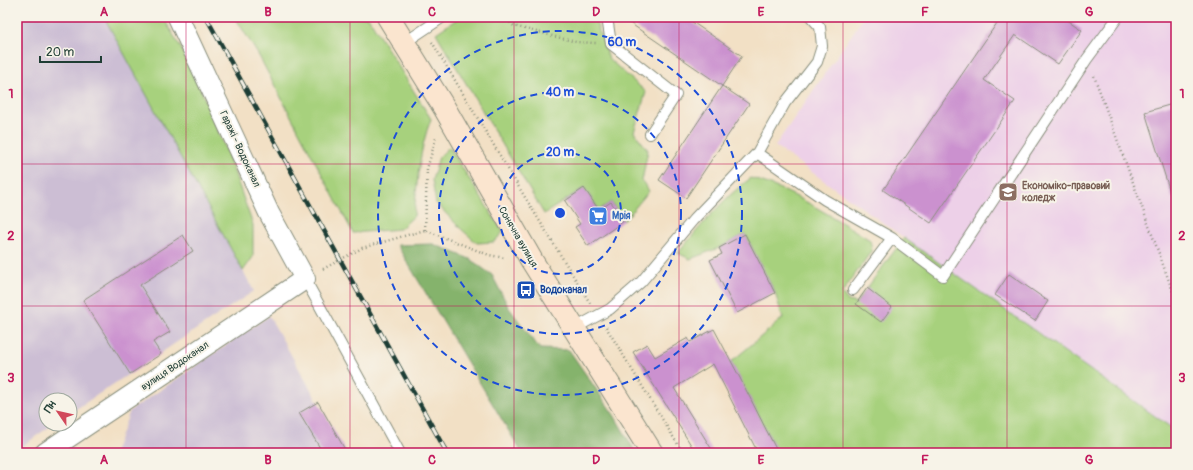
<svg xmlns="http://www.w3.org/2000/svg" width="1193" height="470" viewBox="0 0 1193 470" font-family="Pangolin,sans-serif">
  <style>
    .built { fill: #edd0e8 }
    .industrial { fill: #ccbed4 }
    .green { fill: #a7d17d; stroke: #638758 }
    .forest { fill: #85b36c; stroke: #527850 }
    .building { fill: #cb91cf }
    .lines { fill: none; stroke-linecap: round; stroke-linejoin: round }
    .lane-casing { stroke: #888e7c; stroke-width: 12 }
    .street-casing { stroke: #888e7c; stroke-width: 22 }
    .secondary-casing { stroke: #888e7c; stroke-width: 24 }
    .path { stroke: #888e7c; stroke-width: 2.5; stroke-dasharray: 1 3; stroke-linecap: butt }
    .lane { stroke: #fff; stroke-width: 10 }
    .street { stroke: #fff; stroke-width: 20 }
    .secondary { stroke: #fbe5cf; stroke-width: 22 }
    .rail-casing { stroke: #1f3d34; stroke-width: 4.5 }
    .rail { stroke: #f7f3e8; stroke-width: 3; stroke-dasharray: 9; stroke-linecap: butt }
    .grid { fill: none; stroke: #c2185b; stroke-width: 1; stroke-opacity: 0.55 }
    .ring { fill: none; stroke: #1d4ed8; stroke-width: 2; stroke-dasharray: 7 5 }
    .labels { text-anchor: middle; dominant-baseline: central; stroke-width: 4; stroke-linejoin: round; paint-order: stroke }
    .street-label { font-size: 10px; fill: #1f3d34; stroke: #f7f3e8 }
    .education-label { font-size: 10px; font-weight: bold; fill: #785e54; stroke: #f7f3e8; text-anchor: start }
    .shop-label { font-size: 10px; font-weight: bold; fill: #366cbe; stroke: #f7f3e8; text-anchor: start }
    .transit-label { font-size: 10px; font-weight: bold; fill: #164399; stroke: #f7f3e8; text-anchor: start }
    .centre { fill: #1d4ed8; stroke: #f7f3e8; stroke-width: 2 }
    .ring-label { font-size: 12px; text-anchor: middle; font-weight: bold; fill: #1d4ed8; stroke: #f7f3e8; stroke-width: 4; stroke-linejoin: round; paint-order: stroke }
    .neatline { fill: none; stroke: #c2185b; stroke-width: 1.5 }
    .grid-label { font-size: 13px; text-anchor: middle; font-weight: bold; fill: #c2185b }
  </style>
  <rect width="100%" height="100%" fill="#f7f3e8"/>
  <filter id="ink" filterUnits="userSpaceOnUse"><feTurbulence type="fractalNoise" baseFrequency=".025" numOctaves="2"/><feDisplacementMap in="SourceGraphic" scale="8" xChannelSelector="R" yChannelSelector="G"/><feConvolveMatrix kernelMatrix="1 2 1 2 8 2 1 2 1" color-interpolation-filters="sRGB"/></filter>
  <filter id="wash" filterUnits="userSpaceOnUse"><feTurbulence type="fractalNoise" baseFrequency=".012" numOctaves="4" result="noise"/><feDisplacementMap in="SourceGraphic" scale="16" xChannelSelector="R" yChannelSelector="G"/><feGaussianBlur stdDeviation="0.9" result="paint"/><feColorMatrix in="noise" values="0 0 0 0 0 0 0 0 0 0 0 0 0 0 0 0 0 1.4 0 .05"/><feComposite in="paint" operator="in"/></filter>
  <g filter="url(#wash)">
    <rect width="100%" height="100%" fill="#f2e0c5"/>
    <path class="built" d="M864,17H1170L1176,33V431L775,146Z"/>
    <path class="industrial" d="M17,17H104L254,291L70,413V400H46V424H53L17,450Z
      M269,316L347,453H114L130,411Z"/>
    <path class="green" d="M104,17H163L190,64L227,152L253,225V257L243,271Z
      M235,17H368L431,119C419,149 417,184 414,216L400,229L353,233L259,56Z
      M460,17H594L609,59L646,92L634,132L648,150L642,181L649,191L624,221L611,202L599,210L584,188L544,214L436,33Z
      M449,147L503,232L494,242L477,243L460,228L436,203L432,180L439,157Z
      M751,178C794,191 832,217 870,240L872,250L842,293L848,301L856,303L904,238L1176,431V453H778L731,362L783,318L775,293L745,234L719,248L690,259L678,253C700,227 723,198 751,178Z"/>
    <path class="forest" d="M433,244L470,259L492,275L509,308L540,349L569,350L614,415L636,453H522L397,245Z"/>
    <g id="blocks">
      <path class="building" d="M621,17H685L742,56L722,86Z
        M989,17H1063L1082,30L1058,64L1015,35L984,80L1015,101L931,223L883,190L997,23Z
        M722,86L749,104L686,198L659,180Z
        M1176,103V197L1172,198L1145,112Z
        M584,188L599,210L611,202L624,221L588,246L575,227L580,224L565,201Z
        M745,234L775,293L737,313L710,260L722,254L719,248Z
        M183,235L193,251L140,285L170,332L153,342L161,354L130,374L83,300Z
        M1009,274L1048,301L1035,321L995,295Z
        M867,288L892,307L881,322L856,304Z
        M714,329L740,378L778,453H758L713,364L674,388L714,453H696L633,352L647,344L655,357L688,338L690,342Z
        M318,402L347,453H323L299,413Z"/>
    </g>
  </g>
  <g filter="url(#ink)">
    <use href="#blocks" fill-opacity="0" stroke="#888e7c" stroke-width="1"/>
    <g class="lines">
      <g class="lane-casing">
        <path id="lane" d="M607,17L611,44L676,95L650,134
          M404,43L443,17
          M757,153L825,200L892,238L853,290
          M892,238L943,276L1087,59L1118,17
          M305,279L400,453
          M573,329L610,309L641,282L693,220L757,153L785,103L817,62L822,46L820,27L811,17"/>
      </g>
      <g class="street-casing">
        <path id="street" d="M45,453L305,279L269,213L178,17"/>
      </g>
      <g class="secondary-casing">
        <path id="secondary" d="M388,17L445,109L532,261L652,453"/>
      </g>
      <path class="path" d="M504,17L514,26L576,42L596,43
        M432,42L523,194L590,303
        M1094,76L1176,300
        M425,230L427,169L436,138
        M323,269L362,248L425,230L489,255L505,258
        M606,327L683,453"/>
      <use href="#lane" class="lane"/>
      <use href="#street" class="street"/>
      <use href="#secondary" class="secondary"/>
      <g class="rail-casing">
        <path id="rail" d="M206,17L447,453"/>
      </g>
      <use href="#rail" class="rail"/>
    </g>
  </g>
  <path class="grid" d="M186,17V453M350,17V453M514,17V453M679,17V453M843,17V453M1007,17V453M17,164H1176M17,306H1176"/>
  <g class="ring">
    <circle cx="560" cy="213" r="61"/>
    <circle cx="560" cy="213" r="121"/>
    <circle cx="560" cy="213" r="182"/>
  </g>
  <defs>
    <g id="university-square" transform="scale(1)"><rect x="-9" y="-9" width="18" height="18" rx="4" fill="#8d6e63" stroke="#f7f3e8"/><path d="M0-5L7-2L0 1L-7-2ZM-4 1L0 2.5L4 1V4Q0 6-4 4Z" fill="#fff"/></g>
    <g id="supermarket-square" transform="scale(1)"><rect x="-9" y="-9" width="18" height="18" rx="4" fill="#3f7fe0" stroke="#f7f3e8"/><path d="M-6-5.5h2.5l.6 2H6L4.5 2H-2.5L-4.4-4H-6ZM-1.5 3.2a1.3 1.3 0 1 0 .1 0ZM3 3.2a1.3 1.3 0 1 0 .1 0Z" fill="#fff"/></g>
    <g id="bus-square" transform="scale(1)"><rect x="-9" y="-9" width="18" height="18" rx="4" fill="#1a4fb4" stroke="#f7f3e8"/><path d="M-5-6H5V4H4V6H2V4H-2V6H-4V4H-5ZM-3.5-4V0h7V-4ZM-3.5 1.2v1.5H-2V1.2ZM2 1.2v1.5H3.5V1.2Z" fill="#fff"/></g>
  </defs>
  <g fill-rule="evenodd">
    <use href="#university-square" x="1008" y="192"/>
    <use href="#supermarket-square" x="598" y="216"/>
    <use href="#bus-square" x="526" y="290"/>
  </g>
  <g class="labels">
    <g class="street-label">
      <text transform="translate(240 149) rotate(65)">Гаражі - Водоканал</text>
      <text transform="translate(518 237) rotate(60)">Сонячна вулиця</text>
      <text transform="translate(175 366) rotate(-34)">вулиця Водоканал</text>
    </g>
    <g class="education-label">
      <text x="1022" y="186">Економіко-правовий<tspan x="1022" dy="12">коледж</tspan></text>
    </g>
    <g class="shop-label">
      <text x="612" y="216">Мрія</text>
    </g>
    <g class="transit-label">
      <text x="540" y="290">Водоканал</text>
    </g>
  </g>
  <circle cx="560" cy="213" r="6" class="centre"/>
  <g class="ring-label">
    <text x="622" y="46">60 m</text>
    <text x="560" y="96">40 m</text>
    <text x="560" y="156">20 m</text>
  </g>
  <rect width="1193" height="470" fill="none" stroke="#f7f3e8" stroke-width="44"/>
  <g transform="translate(58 412) rotate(304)"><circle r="19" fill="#f7f3e8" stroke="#a1aaa0"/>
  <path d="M0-3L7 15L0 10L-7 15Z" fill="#d1495b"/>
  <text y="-6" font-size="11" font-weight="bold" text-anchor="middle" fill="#1f3d34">Пн</text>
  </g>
  <path d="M40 56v6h61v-6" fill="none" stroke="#1f3d34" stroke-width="2"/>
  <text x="46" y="56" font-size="12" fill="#1f3d34" stroke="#f7f3e8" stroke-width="3" paint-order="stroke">20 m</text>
  <rect x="22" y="22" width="1149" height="426" class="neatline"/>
  <g class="grid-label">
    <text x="104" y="16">A</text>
    <text x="268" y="16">B</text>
    <text x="432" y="16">C</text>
    <text x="596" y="16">D</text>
    <text x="761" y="16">E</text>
    <text x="925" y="16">F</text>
    <text x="1089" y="16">G</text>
    <text x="11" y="98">1</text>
    <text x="1182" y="98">1</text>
    <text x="11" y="240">2</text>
    <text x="1182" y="240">2</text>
    <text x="11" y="382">3</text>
    <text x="1182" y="382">3</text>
    <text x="104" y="464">A</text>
    <text x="268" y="464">B</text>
    <text x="432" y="464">C</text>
    <text x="596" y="464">D</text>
    <text x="761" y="464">E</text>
    <text x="925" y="464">F</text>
    <text x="1089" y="464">G</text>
  </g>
</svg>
